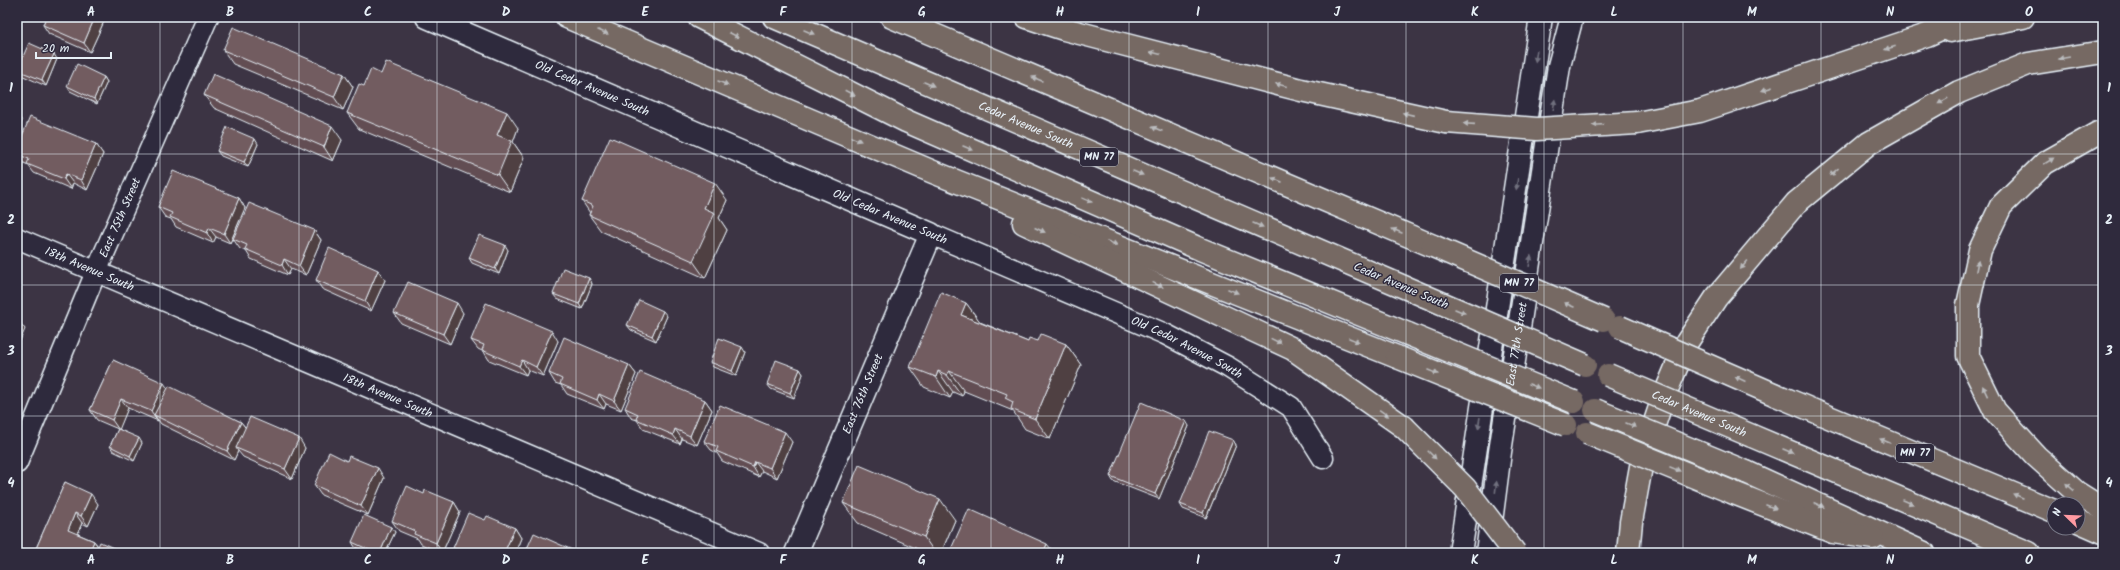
<svg xmlns="http://www.w3.org/2000/svg" width="2120" height="570" viewBox="0 0 2120 570" font-family="Kalam,sans-serif">
  <style>
    .lines { fill: none; stroke-linecap: round; stroke-linejoin: round }
    .street-casing { stroke: #e8f1f8; stroke-width: 23 }
    .secondary-casing { stroke: #e8f1f8; stroke-width: 25 }
    .highway-casing { stroke: #e8f1f8; stroke-width: 25 }
    .street { stroke: #2f2a3d; stroke-width: 20 }
    .secondary { stroke: #2f2a3d; stroke-width: 22 }
    .highway { stroke: #766964; stroke-width: 22 }
    .highway-bridge-casing { stroke: #e8f1f8; stroke-width: 25; stroke-linecap: butt }
    .highway-bridge { stroke: #766964; stroke-width: 22 }
    .wall { fill: #624e53; stroke: #e8f1f8 }
    .shaded-wall { fill: #504043; stroke: #e8f1f8 }
    .building { fill: #725b60; stroke: #e8f1f8 }
    .oneway { fill: #babbbd }
    .oneway2 { fill: #70707e }
    .grid { fill: none; stroke: #e8f1f8; stroke-width: 1; stroke-opacity: 0.55 }
    .labels { text-anchor: middle; dominant-baseline: central; stroke-width: 3; stroke-linejoin: round; paint-order: stroke }
    .shield { fill: #2f2a3d; stroke: #b0b5c0; stroke-width: 1 }
    .shield-label { font-size: 11px; font-weight: bold; fill: #e8f1f8 }
    .street-label { font-size: 12px; fill: #e8f1f8; stroke: #2f2a3d }
    .neatline { fill: none; stroke: #e8f1f8; stroke-width: 1.5 }
    .grid-label { font-size: 13px; text-anchor: middle; font-weight: bold; fill: #e8f1f8 }
  </style>
  <rect width="100%" height="100%" fill="#3c3444"/>
  <filter id="ink" filterUnits="userSpaceOnUse"><feTurbulence type="fractalNoise" baseFrequency=".025" numOctaves="2"/><feDisplacementMap in="SourceGraphic" scale="8" xChannelSelector="R" yChannelSelector="G"/><feConvolveMatrix kernelMatrix="1 2 1 2 8 2 1 2 1" color-interpolation-filters="sRGB"/></filter>
  <g filter="url(#ink)">
    <g class="lines">
      <g class="street-casing">
        <g id="street">
          <path id="s1" d="M931,234L1165,334L1228,367L1291,407L1323,458"/>
          <path id="s2" d="M17,238L759,553"/>
          <path id="s3" d="M17,463L96,272L208,17"/>
        </g>
      </g>
      <g class="secondary-casing">
        <g id="secondary">
          <path id="s4" d="M427,17L931,234L796,553"/>
          <path d="M1460,553L1541,17"/>
          <path id="s5" d="M1487,553L1500,452L1559,66L1572,17"/>
        </g>
      </g>
      <g class="highway-casing">
        <g id="highway">
          <path d="M567,17L933,172L1397,357"/>
          <path d="M699,17L906,121L1200,249L1408,334"/>
          <path id="s6" d="M774,17L1425,296"/>
          <path d="M892,17L1433,246"/>
          <path d="M1027,17L1064,29L1301,90L1446,122"/>
          <path d="M1950,31L2023,17"/>
          <path d="M1637,123L1700,111L1927,35L1967,17"/>
          <path d="M2103,133H2098L2045,163L2001,206L1980,250L1968,305V356L1995,411L2036,456L2076,492L2103,509"/>
          <path d="M1024,223L1293,349L1404,427"/>
          <path d="M1776,395L2054,511"/>
          <path d="M1752,436L2029,553"/>
          <path d="M1746,472L1924,553"/>
          <path d="M1734,493L1833,532L1873,538"/>
          <path d="M2078,521L2103,532"/>
          <path d="M1628,553L1631,522L1642,461L1662,401L1687,342L1716,298L1796,203L1869,143L1959,92L2028,64L2103,52"/>
        </g>
      </g>
      <use href="#street" class="street"/>
      <use href="#secondary" class="secondary"/>
      <use href="#highway" class="highway"/>
      <g class="highway-bridge-casing">
        <g id="highway-bridge">
          <path d="M1446,122L1537,129L1637,123"/>
          <path d="M1433,246L1604,320"/>
          <path d="M1425,296L1585,365"/>
          <path d="M1620,327L1776,395"/>
          <path d="M1408,334L1574,402"/>
          <path d="M1397,357L1566,425"/>
          <path id="s7" d="M1608,375L1752,436"/>
          <path d="M1595,410L1746,472"/>
          <path d="M1404,427L1465,488L1515,553"/>
          <path d="M1587,433L1734,493"/>
        </g>
      </g>
      <use href="#highway-bridge" class="highway-bridge"/>
    </g>
    <path class="wall" d="M46,17H106L90,52L49,34L43,25Z
      M223,50L344,74L353,87L343,110L233,64Z
      M57,59L46,86L21,75L17,70Z
      M381,74L518,128L513,142L524,158L510,192L359,129L347,113L364,86Z
      M104,77L107,82L97,104L70,91L67,86Z
      M204,95L342,140L333,161L214,108Z
      M96,144L103,154L87,190L73,183L71,189L34,173L28,165L22,162L17,156V148Z
      M258,144L248,167L221,156L217,151Z
      M239,198L245,208L230,243L216,237L213,243L176,227L171,219L165,217L158,207Z
      M727,200L719,218L727,230L705,278L601,231L589,215L590,213L582,201Z
      M314,230L321,240L306,275L291,269L288,275L251,259L246,251L240,249L233,239Z
      M508,250L499,274L472,263L469,258Z
      M589,278L592,284L582,309L557,299L553,294Z
      M316,280H385L371,311L322,289Z
      M966,303L980,322L1028,342L1038,341L1066,344L1081,365L1050,439L1025,429L1013,411L964,391L962,396L953,392L950,398L924,387L910,367Z
      M394,313H463L450,344L401,323Z
      M667,316L656,341L631,330L627,325Z
      M471,340L558,341L543,376L528,370L526,375L489,360L484,352L478,349Z
      M745,352L736,376L713,367L710,362Z
      M113,360L168,389L241,422L245,427L305,448L292,479L243,457L238,451L234,460L161,424L158,420V421L128,408L119,429L142,443L134,461L113,451L110,446L118,429L97,420L90,410Z
      M629,365L636,374L621,410L606,404L604,409L567,394L561,385L555,383L549,373Z
      M800,369L803,374L794,398L771,389L767,384Z
      M705,400L712,410L697,445L682,439L680,444L643,429L637,420L631,418L625,408Z
      M1189,426L1159,499L1113,481L1110,476Z
      M1233,440L1236,445L1206,518L1183,509L1180,504Z
      M704,441L792,442L777,478L762,471L759,477L722,461L717,453L711,450Z
      M347,461L384,478L368,515L321,495L314,485Z
      M65,482L98,504L88,526L82,523L78,534L94,541L98,546L125,553H34Z
      M424,494L454,502L460,512L442,553L421,544L418,539L399,531L392,521Z
      M843,503L955,520L941,553H927L858,523Z
      M485,520L515,528L521,538L515,553H457L453,548Z
      M391,527L395,532L385,553H369L355,547L352,542Z
      M951,549L1054,553H954Z"/>
    <path class="shaded-wall" d="M95,17H106L90,52L84,43Z
      M54,54L57,59L46,86L42,80Z
      M344,74L353,87L343,110L334,97Z
      M104,77L107,82L97,104L94,99Z
      M507,112L518,128L513,142L524,158L510,192L498,175L497,135Z
      M17,114L22,121L17,133Z
      M332,126L342,140L333,161L324,147Z
      M255,139L258,144L248,167L244,162Z
      M96,144L103,154L87,190L81,180Z
      M66,174L73,183L71,189L64,179Z
      M715,183L727,200L719,218L727,230L705,278L693,261L704,208Z
      M239,198L245,208L230,243L224,234Z
      M209,228L216,237L213,243L207,233Z
      M314,230L321,240L306,275L299,266Z
      M505,245L508,250L499,274L495,269Z
      M284,259L291,269L288,275L282,265Z
      M378,270L385,280L371,311L365,301Z
      M589,278L592,284L582,309L579,304Z
      M457,303L463,313L450,344L443,334Z
      M966,303L981,323L961,315Z
      M663,311L667,316L656,341L652,336Z
      M18,320L25,329L17,348V323Z
      M552,331L558,341L543,376L536,367Z
      M1066,344L1081,365L1050,439L1035,419Z
      M742,347L745,352L736,376L732,371Z
      M522,360L528,370L526,375L519,366Z
      M629,365L636,374L621,410L614,401Z
      M800,369L803,374L794,398L790,393Z
      M938,371L953,392L950,398L936,377Z
      M949,371L964,391L962,396L947,375Z
      M164,383L170,392L154,415L158,420V421L151,411Z
      M599,394L606,404L604,409L597,400Z
      M121,399L128,408L119,430L112,420Z
      M705,400L712,410L697,445L690,436Z
      M1186,421L1189,426L1159,499L1155,494Z
      M241,422L248,431L236,448L238,451L234,460L227,451Z
      M675,429L682,439L680,444L673,435Z
      M785,432L792,442L777,478L770,468Z
      M139,438L142,443L134,461L130,456Z
      M299,438L305,448L292,479L285,469Z
      M1233,440L1236,445L1206,518L1203,513Z
      M755,462L762,471L759,477L753,467Z
      M378,468L384,478L368,515L361,506Z
      M91,494L98,504L88,526L81,516Z
      M940,499L955,520L941,553H935L924,537Z
      M454,502L460,512L442,553L436,543Z
      M75,513L82,523L75,539L68,530Z
      M391,527L395,532L385,553H380Z
      M515,528L521,538L515,553H504Z
      M94,541L101,551L100,553H89Z
      M1047,544L1054,553H1043Z"/>
    <path class="building" d="M46,17H95L84,43L43,25Z
      M233,27L344,74L334,97L223,50Z
      M29,43L54,54L42,80L17,70Z
      M386,62L507,112L497,135L512,141L498,175L347,113L359,84L364,86L371,69L381,74Z
      M77,64L104,77L94,99L67,86Z
      M213,74L332,126L324,147L204,95Z
      M30,117L96,144L81,180L66,174L64,179L27,164L29,159L17,154V148Z
      M227,127L255,139L244,162L217,151Z
      M610,137L715,183L704,208L715,213L693,261L589,215L593,206L582,201Z
      M173,171L239,198L224,234L209,228L207,233L170,217L172,213L158,207Z
      M249,203L314,230L299,266L284,259L282,265L245,249L247,245L233,239Z
      M479,235L505,245L495,269L469,258Z
      M329,248L378,270L365,301L316,280Z
      M563,268L589,278L579,304L553,294Z
      M408,282L457,303L443,334L394,313Z
      M941,292L966,303L961,315L1028,342L1029,338L1038,341L1041,334L1066,344L1035,419L1011,409L1013,402L1005,398L1007,394L949,371L947,375L938,371L936,377L910,367Z
      M639,300L663,311L652,336L627,325Z
      M486,303L552,331L536,367L522,360L519,366L482,350L484,345L471,340Z
      M564,337L629,365L614,401L599,394L597,400L560,384L562,379L549,373Z
      M719,338L742,347L732,371L710,362Z
      M113,360L164,383L151,411L121,399L112,420L90,410Z
      M776,360L800,369L790,393L767,384Z
      M640,372L705,400L690,436L675,429L673,435L636,419L638,414L625,408Z
      M169,386L241,422L227,451L154,415Z
      M1141,402L1186,421L1155,494L1110,476Z
      M720,405L785,432L770,468L755,462L753,467L716,451L718,447L704,441Z
      M250,417L299,438L285,469L236,448Z
      M118,429L139,438L130,456L110,446Z
      M1209,431L1233,440L1203,513L1180,504Z
      M329,452L347,461L349,456L378,468L361,506L314,485Z
      M859,465L940,499L924,537L843,503Z
      M65,482L91,494L81,516L75,513L68,530L94,541L89,553H34Z
      M407,486L424,494L425,490L454,502L436,543L414,534L415,531L392,521Z
      M969,509L1047,544L1043,553H960L951,549Z
      M468,513L485,520L487,516L515,528L504,553H464L453,548Z
      M364,515L391,527L380,553H376L352,542Z
      M534,533L579,553H525Z
      M100,542L125,553H95Z"/>
    <defs><path id="oneway-solid" d="M-6-.8H1V-3.2L6.5 0L1 3.2V.8H-6Z"/></defs>
    <g class="oneway">
      <use href="#oneway-solid" transform="translate(603 32) rotate(23)"/>
      <use href="#oneway-solid" transform="translate(809 32) rotate(23)"/>
      <use href="#oneway-solid" transform="translate(734 35) rotate(27)"/>
      <use href="#oneway-solid" transform="translate(1890 48) rotate(162)"/>
      <use href="#oneway-solid" transform="translate(1155 53) rotate(-166)"/>
      <use href="#oneway-solid" transform="translate(2064 58) rotate(170)"/>
      <use href="#oneway-solid" transform="translate(1037 79) rotate(-157)"/>
      <use href="#oneway-solid" transform="translate(723 83) rotate(23)"/>
      <use href="#oneway-solid" transform="translate(929 84) rotate(23)"/>
      <use href="#oneway-solid" transform="translate(1281 85) rotate(-166)"/>
      <use href="#oneway-solid" transform="translate(1767 89) rotate(161)"/>
      <use href="#oneway-solid" transform="translate(850 93) rotate(27)"/>
      <use href="#oneway-solid" transform="translate(1943 101) rotate(151)"/>
      <use href="#oneway-solid" transform="translate(1408 114) rotate(-167)"/>
      <use href="#oneway-solid" transform="translate(1469 124) rotate(-176)"/>
      <use href="#oneway-solid" transform="translate(1598 125) rotate(176)"/>
      <use href="#oneway-solid" transform="translate(1157 129) rotate(-157)"/>
      <use href="#oneway-solid" transform="translate(856 139) rotate(23)"/>
      <use href="#oneway-solid" transform="translate(968 148) rotate(23)"/>
      <use href="#oneway-solid" transform="translate(2049 161) rotate(-32)"/>
      <use href="#oneway-solid" transform="translate(1834 172) rotate(140)"/>
      <use href="#oneway-solid" transform="translate(1138 173) rotate(23)"/>
      <use href="#oneway-solid" transform="translate(1277 180) rotate(-157)"/>
      <use href="#oneway-solid" transform="translate(1087 200) rotate(23)"/>
      <use href="#oneway-solid" transform="translate(1258 225) rotate(23)"/>
      <use href="#oneway-solid" transform="translate(1040 230) rotate(25)"/>
      <use href="#oneway-solid" transform="translate(1397 231) rotate(-157)"/>
      <use href="#oneway-solid" transform="translate(1112 243) rotate(22)"/>
      <use href="#oneway-solid" transform="translate(1744 265) rotate(130)"/>
      <use href="#oneway-solid" transform="translate(1977 266) rotate(-78)"/>
      <use href="#oneway-solid" transform="translate(1158 285) rotate(26)"/>
      <use href="#oneway-solid" transform="translate(1233 291) rotate(22)"/>
      <use href="#oneway-solid" transform="translate(1569 305) rotate(-157)"/>
      <use href="#oneway-solid" transform="translate(1460 311) rotate(23)"/>
      <use href="#oneway-solid" transform="translate(1354 340) rotate(22)"/>
      <use href="#oneway-solid" transform="translate(1276 341) rotate(26)"/>
      <use href="#oneway-solid" transform="translate(1433 372) rotate(22)"/>
      <use href="#oneway-solid" transform="translate(1740 379) rotate(-156)"/>
      <use href="#oneway-solid" transform="translate(1534 386) rotate(22)"/>
      <use href="#oneway-solid" transform="translate(1985 391) rotate(-115)"/>
      <use href="#oneway-solid" transform="translate(1384 413) rotate(35)"/>
      <use href="#oneway-solid" transform="translate(1631 425) rotate(22)"/>
      <use href="#oneway-solid" transform="translate(1885 441) rotate(-157)"/>
      <use href="#oneway-solid" transform="translate(1788 451) rotate(23)"/>
      <use href="#oneway-solid" transform="translate(1432 455) rotate(45)"/>
      <use href="#oneway-solid" transform="translate(1675 469) rotate(22)"/>
      <use href="#oneway-solid" transform="translate(2070 487) rotate(-138)"/>
      <use href="#oneway-solid" transform="translate(2018 496) rotate(-157)"/>
      <use href="#oneway-solid" transform="translate(1908 502) rotate(23)"/>
      <use href="#oneway-solid" transform="translate(1819 505) rotate(24)"/>
      <use href="#oneway-solid" transform="translate(1771 507) rotate(21)"/>
    </g>
    <g class="oneway2">
      <use href="#oneway-solid" transform="translate(1536 56) rotate(98)"/>
      <use href="#oneway-solid" transform="translate(1554 105) rotate(-81)"/>
      <use href="#oneway-solid" transform="translate(1517 184) rotate(98)"/>
      <use href="#oneway-solid" transform="translate(1530 261) rotate(-81)"/>
      <use href="#oneway-solid" transform="translate(1479 423) rotate(99)"/>
      <use href="#oneway-solid" transform="translate(1496 487) rotate(-83)"/>
    </g>
  </g>
  <path class="grid" d="M160,17V553M299,17V553M437,17V553M576,17V553M714,17V553M852,17V553M991,17V553M1129,17V553M1268,17V553M1406,17V553M1544,17V553M1683,17V553M1821,17V553M1960,17V553M17,154H2103M17,285H2103M17,416H2103"/>
  <g class="labels">
    <g class="shield">
      <rect x="1080" y="148" width="38" height="18" rx="3"/>
      <rect x="1500" y="274" width="38" height="18" rx="3"/>
      <rect x="1896" y="444" width="38" height="18" rx="3"/>
    </g>
    <g class="shield-label">
      <text x="1099" y="157">MN 77</text>
      <text x="1519" y="283">MN 77</text>
      <text x="1915" y="453">MN 77</text>
    </g>
    <g class="street-label">
      <text stroke="none"><textPath href="#s4" startOffset="180">Old Cedar Avenue South</textPath></text>
      <text stroke="none"><textPath href="#s6" startOffset="274">Cedar Avenue South</textPath></text>
      <text transform="translate(890 217) rotate(23)">Old Cedar Avenue South</text>
      <text stroke="none"><textPath href="#s3" startOffset="266">East 75th Street</textPath></text>
      <text stroke="none"><textPath href="#s2" startOffset="79">18th Avenue South</textPath></text>
      <text transform="translate(1401 286) rotate(23)">Cedar Avenue South</text>
      <text stroke="none"><textPath href="#s5" startOffset="211">East 77th Street</textPath></text>
      <text stroke="none"><textPath href="#s1" startOffset="280">Old Cedar Avenue South</textPath></text>
      <text transform="translate(863 394) rotate(-67)">East 76th Street</text>
      <text stroke="none"><textPath href="#s2" startOffset="403">18th Avenue South</textPath></text>
      <text stroke="none"><textPath href="#s7" startOffset="99">Cedar Avenue South</textPath></text>
    </g>
  </g>
  <rect width="2120" height="570" fill="none" stroke="#2f2a3d" stroke-width="44"/>
  <g transform="translate(2066 516) rotate(293)"><circle r="19" fill="#2f2a3d" stroke="#797a88"/>
  <path d="M0-3L7 15L0 10L-7 15Z" fill="#ff9aa2"/>
  <text y="-6" font-size="11" font-weight="bold" text-anchor="middle" fill="#e8f1f8">N</text>
  </g>
  <path d="M36 52v6h75v-6" fill="none" stroke="#e8f1f8" stroke-width="2"/>
  <text x="42" y="52" font-size="12" fill="#e8f1f8" stroke="#2f2a3d" stroke-width="3" paint-order="stroke">20 m</text>
  <rect x="22" y="22" width="2076" height="526" class="neatline"/>
  <g class="grid-label">
    <text x="91" y="16">A</text>
    <text x="230" y="16">B</text>
    <text x="368" y="16">C</text>
    <text x="506" y="16">D</text>
    <text x="645" y="16">E</text>
    <text x="783" y="16">F</text>
    <text x="922" y="16">G</text>
    <text x="1060" y="16">H</text>
    <text x="1198" y="16">I</text>
    <text x="1337" y="16">J</text>
    <text x="1475" y="16">K</text>
    <text x="1614" y="16">L</text>
    <text x="1752" y="16">M</text>
    <text x="1890" y="16">N</text>
    <text x="2029" y="16">O</text>
    <text x="11" y="92">1</text>
    <text x="2109" y="92">1</text>
    <text x="11" y="224">2</text>
    <text x="2109" y="224">2</text>
    <text x="11" y="355">3</text>
    <text x="2109" y="355">3</text>
    <text x="11" y="487">4</text>
    <text x="2109" y="487">4</text>
    <text x="91" y="564">A</text>
    <text x="230" y="564">B</text>
    <text x="368" y="564">C</text>
    <text x="506" y="564">D</text>
    <text x="645" y="564">E</text>
    <text x="783" y="564">F</text>
    <text x="922" y="564">G</text>
    <text x="1060" y="564">H</text>
    <text x="1198" y="564">I</text>
    <text x="1337" y="564">J</text>
    <text x="1475" y="564">K</text>
    <text x="1614" y="564">L</text>
    <text x="1752" y="564">M</text>
    <text x="1890" y="564">N</text>
    <text x="2029" y="564">O</text>
  </g>
</svg>
